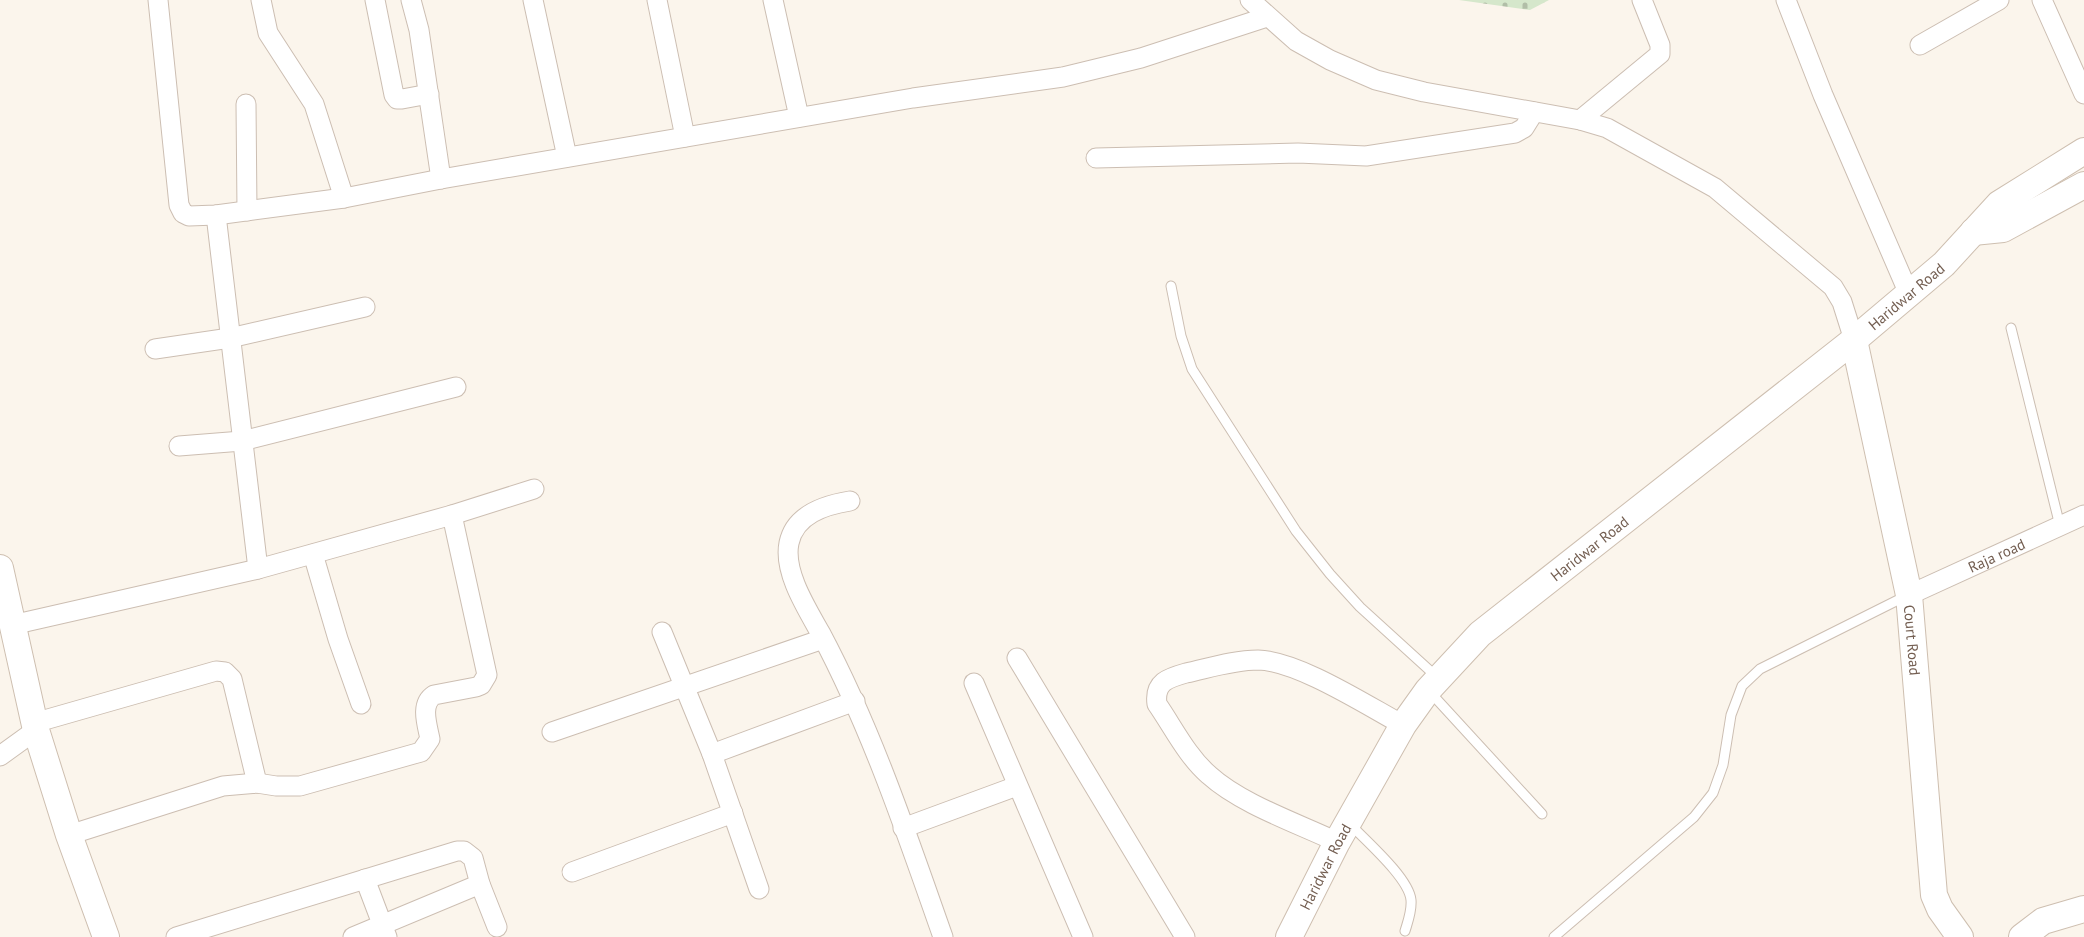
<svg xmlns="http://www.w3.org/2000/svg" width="2084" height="937" viewBox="0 0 2084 937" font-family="'PT Sans',sans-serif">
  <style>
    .cemetery { fill: url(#cemetery-stones) }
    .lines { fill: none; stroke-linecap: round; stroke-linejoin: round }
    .lane-casing { stroke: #ccbeb2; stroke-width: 11 }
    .street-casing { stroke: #ccbeb2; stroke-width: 21 }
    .secondary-casing { stroke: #cebfb0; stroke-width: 28 }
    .lane { stroke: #fff; stroke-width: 9 }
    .street { stroke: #fff; stroke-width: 19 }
    .secondary { stroke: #fff; stroke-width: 26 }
    .labels { text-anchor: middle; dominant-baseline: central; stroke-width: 4; stroke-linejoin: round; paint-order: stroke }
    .street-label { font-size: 15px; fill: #735e51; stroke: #fdf9f2 }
  </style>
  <defs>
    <pattern id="cemetery-stones" width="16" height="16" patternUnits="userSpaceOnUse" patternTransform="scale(1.25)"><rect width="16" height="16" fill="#d5e7cb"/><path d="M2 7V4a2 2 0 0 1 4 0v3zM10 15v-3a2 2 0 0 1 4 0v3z" fill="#b1bea7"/></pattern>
  </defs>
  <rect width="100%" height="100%" fill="#fbf5ec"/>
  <path class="cemetery" d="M1459,0H1549L1530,10Z"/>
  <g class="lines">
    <g class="lane-casing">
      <path id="lane" d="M1171,286L1181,336L1192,369L1296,531L1330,574L1360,607L1438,678
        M2011,328L2060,526
        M1430,692L1542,814
        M1350,824C1366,841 1409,878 1411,900C1412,911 1408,921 1405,931
        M1554,937L1694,817L1713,793L1723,765L1731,715L1742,686L1760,669L1906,596"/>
    </g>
    <g class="street-casing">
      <g id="street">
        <path d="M158,0L179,205L183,213L189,216L216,215L344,198L441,179L913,98L1063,77L1141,58L1267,17"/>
        <path d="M261,0L268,33L314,104L344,198"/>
        <path d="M375,0L394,95L397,99H402L429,94"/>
        <path d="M411,0L419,30L441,179"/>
        <path d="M533,0L567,157"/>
        <path d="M657,0L685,137"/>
        <path d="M773,0L799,117"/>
        <path d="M1250,0L1296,41L1330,60L1376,80L1424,92L1580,120L1607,128L1715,188L1833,287L1842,302L1854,340"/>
        <path d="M1786,0L1823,95L1909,294"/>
        <path d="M2042,0L2084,94"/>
        <path d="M1920,45L1999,0"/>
        <path d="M246,104L247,211"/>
        <path d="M1580,120L1660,54V45L1642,0"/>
        <path d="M1096,158L1298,153L1366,156L1515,133L1524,128L1534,112"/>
        <path d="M216,215L258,569"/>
        <path d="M155,349L230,338L365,307"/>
        <path d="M179,446L242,441L456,387"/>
        <path d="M850,501C825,505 795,514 789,543C783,572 807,609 821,634C872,730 907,835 943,937"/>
        <path d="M313,554L338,639L361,704"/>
        <path id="s1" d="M1909,595L2084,515"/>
        <path d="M12,625L258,569L452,515L534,489"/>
        <path d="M662,632L712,754L759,889"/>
        <path d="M1017,658L1185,937"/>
        <path d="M974,683L1083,937"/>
        <path d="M34,723L216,671L225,672L232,679L257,783"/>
        <path d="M552,732L823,639"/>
        <path d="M712,754L855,701"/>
        <path d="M0,756L36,730"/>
        <path d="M903,828L1017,786"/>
        <path d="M69,835L223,786L257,783L276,786H300L421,752L430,739C427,724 420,704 434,695L476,687L481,685L487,675L452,515"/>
        <path d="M1337,842C1297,823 1241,804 1209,775C1187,756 1173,727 1157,704C1154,682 1168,678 1186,673C1209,668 1234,660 1258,660C1298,661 1366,705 1403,725"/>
        <path d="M572,872L733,813"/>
        <path d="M365,879L387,937"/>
        <path d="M176,937L457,851H464L473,858L480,884L497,927"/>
        <path d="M353,937L480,884"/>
      </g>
    </g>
    <g class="secondary-casing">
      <g id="secondary">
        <path d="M1973,232L2003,229L2084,185"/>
        <path id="s2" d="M1854,340L1909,595L1934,895L1940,909L1960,937"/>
        <path d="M0,568L36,730L69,835L106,937"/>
        <path id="s3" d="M1289,937L1337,842L1403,725L1428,690L1480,634L1854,340L1944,264L1999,204L2084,151"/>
        <path d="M2022,937L2043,921L2084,909"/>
      </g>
    </g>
    <use href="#lane" class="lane"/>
    <use href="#street" class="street"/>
    <use href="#secondary" class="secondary"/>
  </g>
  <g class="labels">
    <g class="street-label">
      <text stroke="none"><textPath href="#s3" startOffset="904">Haridwar Road</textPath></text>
      <text stroke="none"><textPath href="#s3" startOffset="499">Haridwar Road</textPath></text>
      <text stroke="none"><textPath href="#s1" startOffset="96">Raja road</textPath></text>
      <text stroke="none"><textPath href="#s2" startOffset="306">Court Road</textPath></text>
      <text stroke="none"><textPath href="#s3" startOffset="79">Haridwar Road</textPath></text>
    </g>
  </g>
</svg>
